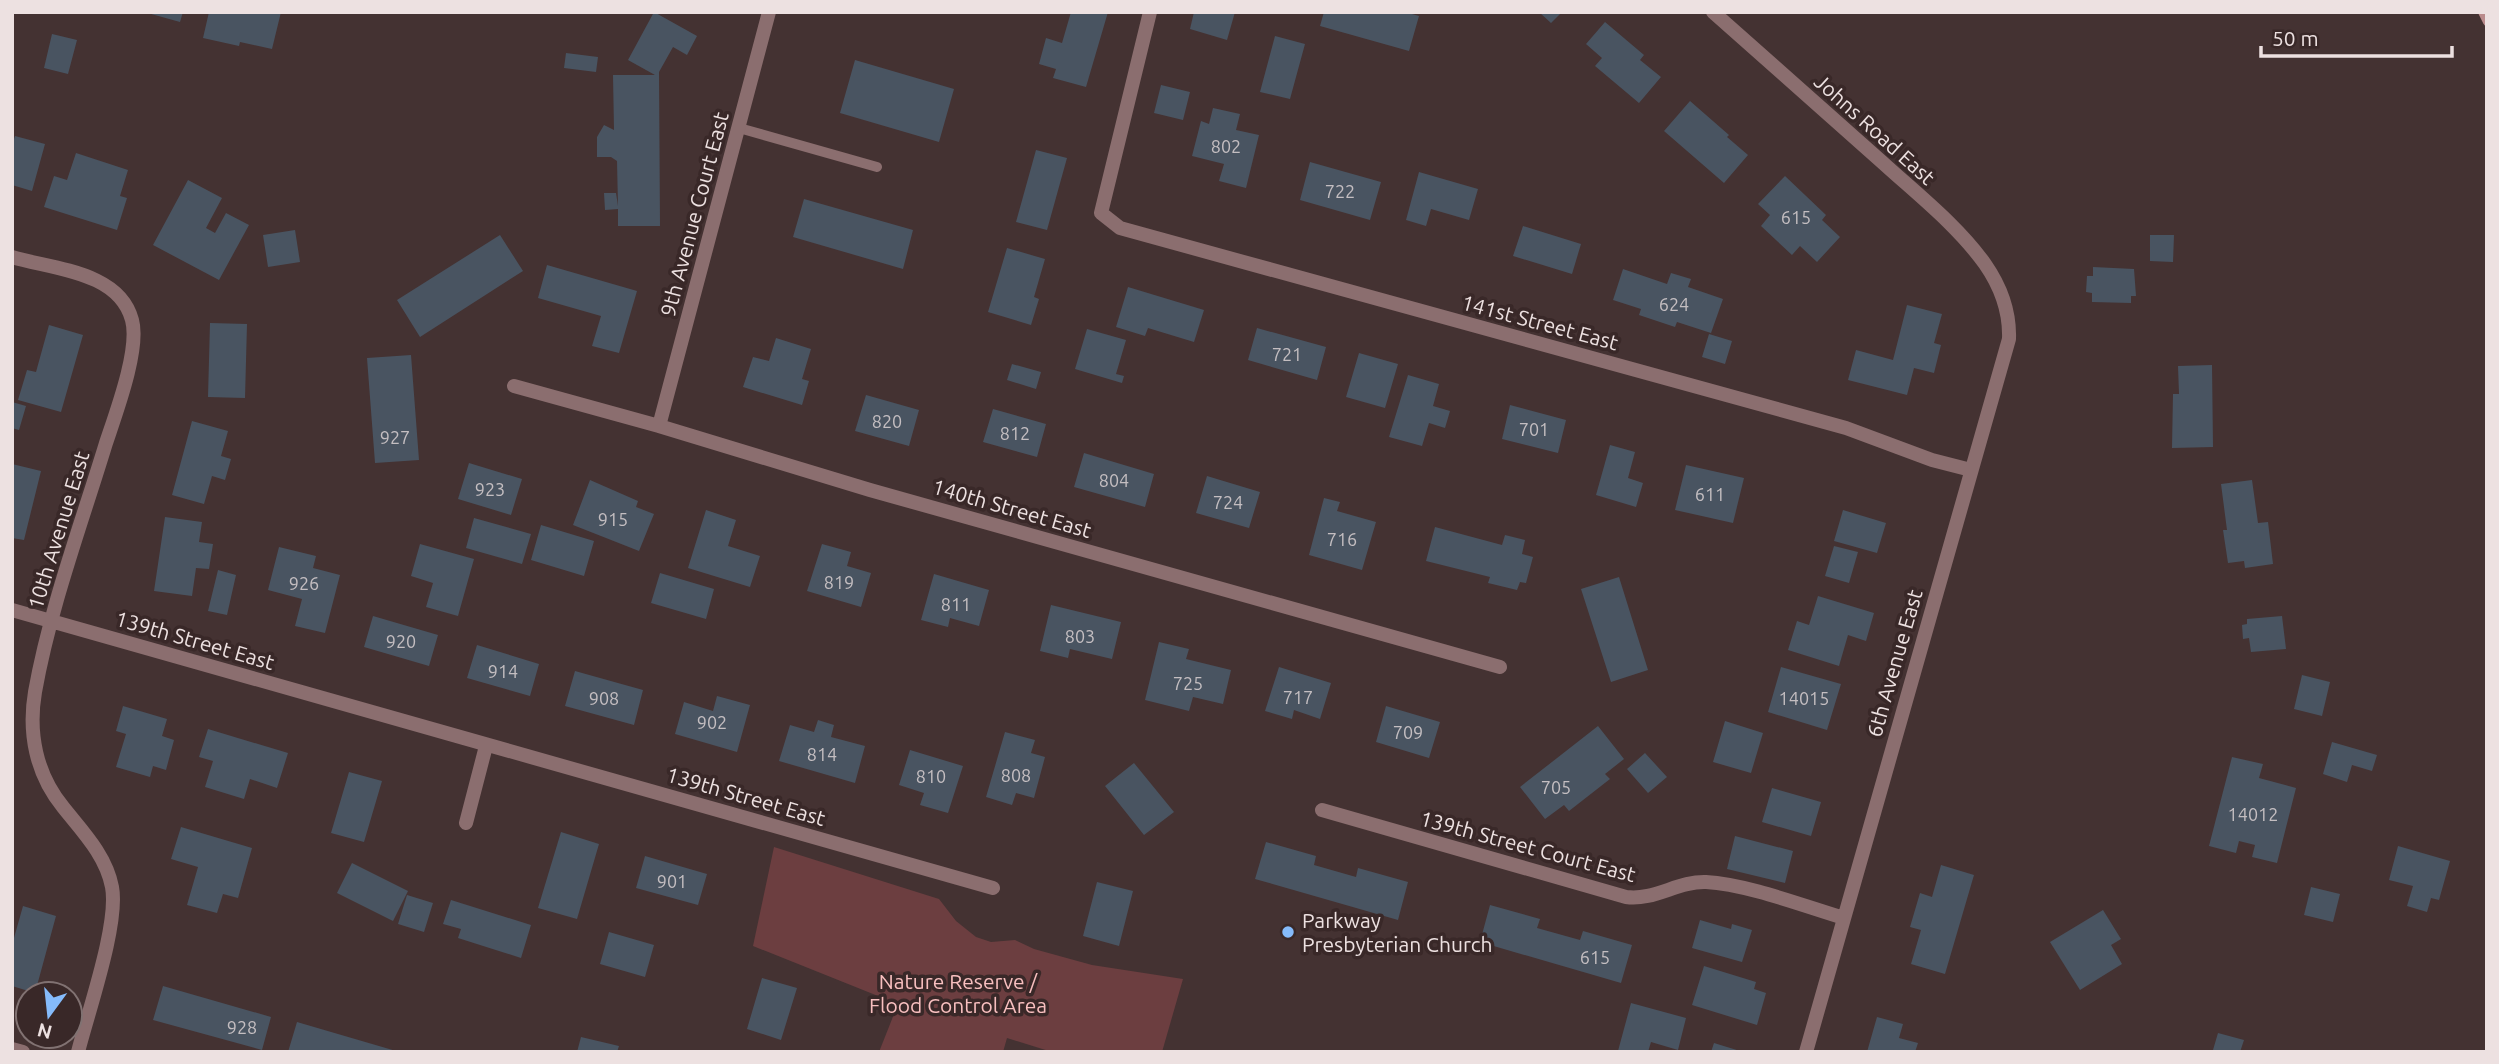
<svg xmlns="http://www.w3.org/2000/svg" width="2499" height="1064" viewBox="0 0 2499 1064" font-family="Ubuntu,sans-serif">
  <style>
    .green { fill: #6c3e40 }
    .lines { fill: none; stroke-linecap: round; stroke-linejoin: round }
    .stream { stroke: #ba8b8c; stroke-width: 8 }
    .building { fill: #495461 }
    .service { stroke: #8b6e6f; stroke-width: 10 }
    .minor { stroke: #8b6e6f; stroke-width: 14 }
    .tertiary { stroke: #8b6e6f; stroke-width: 14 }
    .poi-dot { fill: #85bbfb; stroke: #392828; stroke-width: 2.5 }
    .labels { text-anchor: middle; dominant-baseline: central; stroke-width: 7; stroke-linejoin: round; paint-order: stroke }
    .number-label { font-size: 18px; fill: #c4bec1 }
    .street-label { font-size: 21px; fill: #ede1e1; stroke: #392828 }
    .poi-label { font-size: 21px; fill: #ede1e1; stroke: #392828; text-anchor: start }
    .park-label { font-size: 21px; fill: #f8bfbf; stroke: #392828 }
  </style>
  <rect width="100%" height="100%" fill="#443232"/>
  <path class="green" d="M774,847L939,899L956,921L976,937L991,942L1015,940L1034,949L1092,965L1183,979L1162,1052H1052L1007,1038L1003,1052H879L898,1004L753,946Z"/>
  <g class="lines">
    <path class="stream" d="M2482,12L2487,22"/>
  </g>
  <path class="building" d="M144,12H183L180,22Z
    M209,12H281L272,49L240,42L239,46L203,38Z
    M654,12L697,36L687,55L673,47L659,72L660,226H618V209L605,210L604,193H616L618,206L617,161L611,157H597V137L604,125L614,130L613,75H655L628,60Z
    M1071,12H1108L1086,87L1053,78L1056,69L1039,64L1046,38L1062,43Z
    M1194,12H1235L1227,40L1190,29Z
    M1324,12H1405L1419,16L1409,51L1320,26Z
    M1539,12H1562L1551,23Z
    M1605,22L1644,55L1640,60L1661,77L1639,103L1595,66L1602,58L1586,44Z
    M52,34L77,40L68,74L44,68Z
    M1275,36L1305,44L1290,99L1260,92Z
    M566,53L598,57L596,72L564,68Z
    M855,60L954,89L939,142L840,113Z
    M1161,85L1190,92L1183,120L1154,113Z
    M1690,101L1729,135L1727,137L1748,155L1724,183L1664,131Z
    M1213,108L1240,114L1236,130L1259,135L1246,188L1219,181L1224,164L1192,156L1201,121L1209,124Z
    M15,136L45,144L32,191L12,185V145Z
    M1036,150L1067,158L1047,230L1016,222Z
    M76,153L128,170L120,196L127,198L117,230L44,207L54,176L67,180Z
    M1310,162L1381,182L1370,220L1300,200Z
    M1419,172L1478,189L1469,220L1431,209L1426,226L1406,220Z
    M1785,176L1826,215L1822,220L1840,237L1817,262L1800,246L1792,255L1761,226L1770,215L1758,204Z
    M188,180L222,198L206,228L215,233L226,213L249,225L219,280L153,245Z
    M804,199L913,230L903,269L793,237Z
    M1523,226L1581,244L1572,274L1513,256Z
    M295,230L300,262L268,267L263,235Z
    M500,235L523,271L420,337L397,300Z
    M2150,235H2174L2173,262L2150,261Z
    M1007,248L1045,259L1034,297L1039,299L1031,325L988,312Z
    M547,265L637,291L619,353L592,346L601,316L538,298Z
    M2093,267L2134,269L2136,296H2131V303L2092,302V293L2086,292L2087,276H2093Z
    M1623,269L1667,284L1671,273L1691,279L1688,287L1723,299L1711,333L1677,322L1675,327L1639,315L1641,309L1613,300Z
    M1128,287L1204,310L1194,342L1148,328L1145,336L1116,327Z
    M1907,305L1942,314L1934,343L1941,345L1934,373L1914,368L1907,395L1848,380L1856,350L1893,360Z
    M210,323L247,324L245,398L208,397Z
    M49,325L83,335L61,412L18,400L27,370L36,372Z
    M1257,328L1326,347L1317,380L1248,360Z
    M1087,329L1126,340L1116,374L1124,376L1122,383L1075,369Z
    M1709,334L1732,341L1725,364L1702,357Z
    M776,338L811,349L802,379L809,381L802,405L743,387L753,357L769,361Z
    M1359,353L1398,364L1385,408L1346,397Z
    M411,355L419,460L375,463L367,358Z
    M1012,364L1041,372L1036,389L1007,380Z
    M2212,365L2213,447L2172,448L2173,394H2179L2178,366Z
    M1408,375L1439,384L1433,406L1450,411L1445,428L1429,423L1422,446L1389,437Z
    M866,395L919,410L909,446L855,431Z
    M12,402L26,406L19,430L12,428Z
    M1510,405L1566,420L1558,453L1502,439Z
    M993,409L1046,424L1037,457L983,442Z
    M192,421L228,431L221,456L231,459L225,480L212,476L204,504L172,495Z
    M1610,445L1635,452L1628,478L1643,483L1636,507L1596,495Z
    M1084,453L1154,474L1145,507L1074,487Z
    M469,463L522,479L511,515L458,499Z
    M12,464L41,471L24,540L12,538Z
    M1686,465L1744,478L1733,523L1675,510Z
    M1207,476L1260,492L1249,528L1196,513Z
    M590,480L638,501L636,507L654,514L639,551L573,525Z
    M2252,480L2258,523L2268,522L2273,564L2245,568L2244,561L2228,563L2223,530H2227L2221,484Z
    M1324,498L1340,502L1337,511L1376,522L1362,570L1309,555Z
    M706,510L736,520L728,546L760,556L750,587L688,568Z
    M1843,510L1886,523L1877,553L1834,541Z
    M165,517L202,522L199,542L213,544L209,569L196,568L192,596L154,591Z
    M474,518L531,534L522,564L466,548Z
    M541,525L594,541L584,576L531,560Z
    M1435,527L1502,545L1505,535L1525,540L1522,554L1533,557L1526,583L1520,582L1517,590L1488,583L1490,577L1426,561Z
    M420,544L474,559L458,616L426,607L433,583L411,576Z
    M822,544L851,552L847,566L871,573L861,607L807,591Z
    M1834,546L1858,552L1849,583L1825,576Z
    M279,547L316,556L313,568L340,575L325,633L295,626L302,599L268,590Z
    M218,570L236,575L227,615L208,611Z
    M660,573L714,589L706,619L651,603Z
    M934,574L989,590L979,626L950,618L948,627L921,620Z
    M1619,577L1648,670L1611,682L1581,589Z
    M1818,596L1874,613L1866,641L1848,635L1839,666L1788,650L1797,621L1809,625Z
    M1051,605L1121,622L1112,659L1070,649L1068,658L1040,651Z
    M373,616L438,635L429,666L364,647Z
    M2282,616L2286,649L2251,652L2249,638L2243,639L2242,625L2247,624V619Z
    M1159,642L1189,649L1186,659L1231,670L1223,704L1193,697L1189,711L1145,700Z
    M477,645L539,664L530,696L467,678Z
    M1279,667L1331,683L1320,719L1294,710L1292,719L1265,711Z
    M1781,667L1841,684L1827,730L1768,712Z
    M575,671L643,690L634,725L565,706Z
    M2302,675L2330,682L2322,716L2294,709Z
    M717,696L750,705L737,752L675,734L684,702L713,711Z
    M123,706L167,719L162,736L174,740L166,770L153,766L150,777L116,767L126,734L116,731Z
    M1386,706L1440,722L1429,758L1376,742Z
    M818,720L834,725L831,737L865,746L855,783L779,761L790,725L814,732Z
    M1725,721L1763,733L1751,773L1713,762Z
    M1598,726L1624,759L1605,774L1610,779L1569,811L1564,805L1545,819L1520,787Z
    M208,729L288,753L277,788L250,779L244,799L205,787L213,761L199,757Z
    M1005,732L1035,740L1031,753L1045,757L1034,798L1016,793L1012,805L986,797Z
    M2332,742L2377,755L2372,771L2352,765L2347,782L2323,774Z
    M910,750L963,766L948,813L920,805L924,793L899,785Z
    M1645,753L1667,777L1648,793L1627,769Z
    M2232,757L2263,764L2259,778L2296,788L2277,863L2252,857L2255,845L2239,841L2236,853L2209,846Z
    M1134,763L1174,812L1144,835L1105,786Z
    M349,772L382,781L364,842L331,833Z
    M1772,788L1821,802L1811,836L1762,822Z
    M181,827L252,848L238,898L223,894L217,913L187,905L198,867L171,859Z
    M561,832L599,844L577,919L538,908Z
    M1735,836L1793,851L1785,883L1727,869Z
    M1266,842L1316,856L1314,865L1356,877L1358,868L1408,882L1398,920L1255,879Z
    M2398,846L2450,861L2439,900L2431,898L2427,912L2407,906L2413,886L2389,880Z
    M645,856L707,874L698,905L636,888Z
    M352,863L408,891L393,921L337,893Z
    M1941,865L1974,875L1945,974L1911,964L1921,930L1910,927L1920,893L1932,897Z
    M1097,882L1133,891L1119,946L1083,936Z
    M2311,887L2340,894L2333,922L2304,915Z
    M407,895L433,903L424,932L398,924Z
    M451,900L531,925L521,958L458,938L461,929L443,924Z
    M1490,905L1540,919L1537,928L1580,940L1583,931L1632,945L1621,983L1480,942Z
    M23,906L56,916L35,993L12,986V945Z
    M2103,910L2121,939L2111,945L2122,964L2080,990L2050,942Z
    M1700,920L1731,929L1732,924L1752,930L1742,962L1692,948Z
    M609,932L654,945L645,977L600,964Z
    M1704,966L1756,982L1754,989L1766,993L1757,1025L1692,1005Z
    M762,978L797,988L781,1040L747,1029Z
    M163,986L271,1017L262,1050L153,1020Z
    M1631,1003L1686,1018L1678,1050L1651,1042L1648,1052L1618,1051Z
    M1877,1017L1903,1024L1899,1038L1918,1043L1915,1052H1867Z
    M297,1022L396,1051V1052H288Z
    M2218,1033L2244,1040L2240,1052L2213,1050Z
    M581,1037L619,1046L617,1052H577Z
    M1714,1043L1740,1051V1052H1711Z"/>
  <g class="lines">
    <path class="service" d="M739,128L877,167"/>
    <path class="minor" d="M1150,12L1101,213L1120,228L1846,428L1932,460L1971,470
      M1713,12C1769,62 1825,112 1882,162C1917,194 1957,225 1985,264C2001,287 2010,311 2009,339L1806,1052
      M12,257C52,269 119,271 132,320C140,349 116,413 106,443C81,525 50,608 35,692C28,733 36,774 63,807C82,831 106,855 112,887C119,924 88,1012 78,1052
      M514,386L659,426L870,490L1500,667
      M659,426L769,12
      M12,610L993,888
      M1322,810L1626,897C1654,901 1678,881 1706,882C1746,884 1804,906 1844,918
      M466,823L486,746"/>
    <path class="tertiary" d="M12,1049L23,1052"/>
  </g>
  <circle class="poi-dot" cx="1288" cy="932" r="7"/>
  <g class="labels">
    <g class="number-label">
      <text x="1226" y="146">802</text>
      <text x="1340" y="191">722</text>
      <text x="1796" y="217">615</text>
      <text x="1674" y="304">624</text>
      <text x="1287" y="354">721</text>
      <text x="887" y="421">820</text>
      <text x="1534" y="429">701</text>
      <text x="1015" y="433">812</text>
      <text x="395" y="437">927</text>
      <text x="1114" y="480">804</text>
      <text x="490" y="489">923</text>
      <text x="1710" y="494">611</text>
      <text x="1228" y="502">724</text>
      <text x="613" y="519">915</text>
      <text x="1342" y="539">716</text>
      <text x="839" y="582">819</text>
      <text x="304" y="583">926</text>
      <text x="956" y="604">811</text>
      <text x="1080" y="636">803</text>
      <text x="401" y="641">920</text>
      <text x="503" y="671">914</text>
      <text x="1188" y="683">725</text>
      <text x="1298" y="697">717</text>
      <text x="604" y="698">908</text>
      <text x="1804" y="698">14015</text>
      <text x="712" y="722">902</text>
      <text x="1408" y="732">709</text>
      <text x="822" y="754">814</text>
      <text x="1016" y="775">808</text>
      <text x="931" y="776">810</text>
      <text x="1556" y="787">705</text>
      <text x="2253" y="814">14012</text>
      <text x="672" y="881">901</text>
      <text x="1595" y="957">615</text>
      <text x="242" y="1027">928</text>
    </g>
    <g class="street-label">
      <text transform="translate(1875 129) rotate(42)">Johns Road East</text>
      <text transform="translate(694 214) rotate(-75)">9th Avenue Court East</text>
      <text transform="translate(1540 322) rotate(15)">141st Street East</text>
      <text transform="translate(1012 508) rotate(16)">140th Street East</text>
      <text transform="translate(58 530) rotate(-73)">10th Avenue East</text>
      <text transform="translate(195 640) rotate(16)">139th Street East</text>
      <text transform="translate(1894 663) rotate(-74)">6th Avenue East</text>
      <text transform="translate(746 796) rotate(16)">139th Street East</text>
      <text transform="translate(1528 846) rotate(15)">139th Street Court East</text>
    </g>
    <g class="poi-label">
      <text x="1302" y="920">Parkway<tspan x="1302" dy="24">Presbyterian Church</tspan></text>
    </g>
    <g class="park-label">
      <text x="958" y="981">Nature Reserve /<tspan x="958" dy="24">Flood Control Area</tspan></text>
    </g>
  </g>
  <rect width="2499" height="1064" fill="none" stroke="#ede1e1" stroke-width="28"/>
  <g transform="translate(49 1015) rotate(195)"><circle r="33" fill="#392828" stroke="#817272" stroke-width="2"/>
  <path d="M0-5L12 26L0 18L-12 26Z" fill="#85bbfb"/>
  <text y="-10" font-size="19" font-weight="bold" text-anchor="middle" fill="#ede1e1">N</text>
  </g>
  <path d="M2261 46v10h191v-10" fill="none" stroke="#ede1e1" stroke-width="3.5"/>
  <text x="2272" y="46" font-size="21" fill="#ede1e1" stroke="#392828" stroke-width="5" paint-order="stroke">50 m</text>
</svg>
